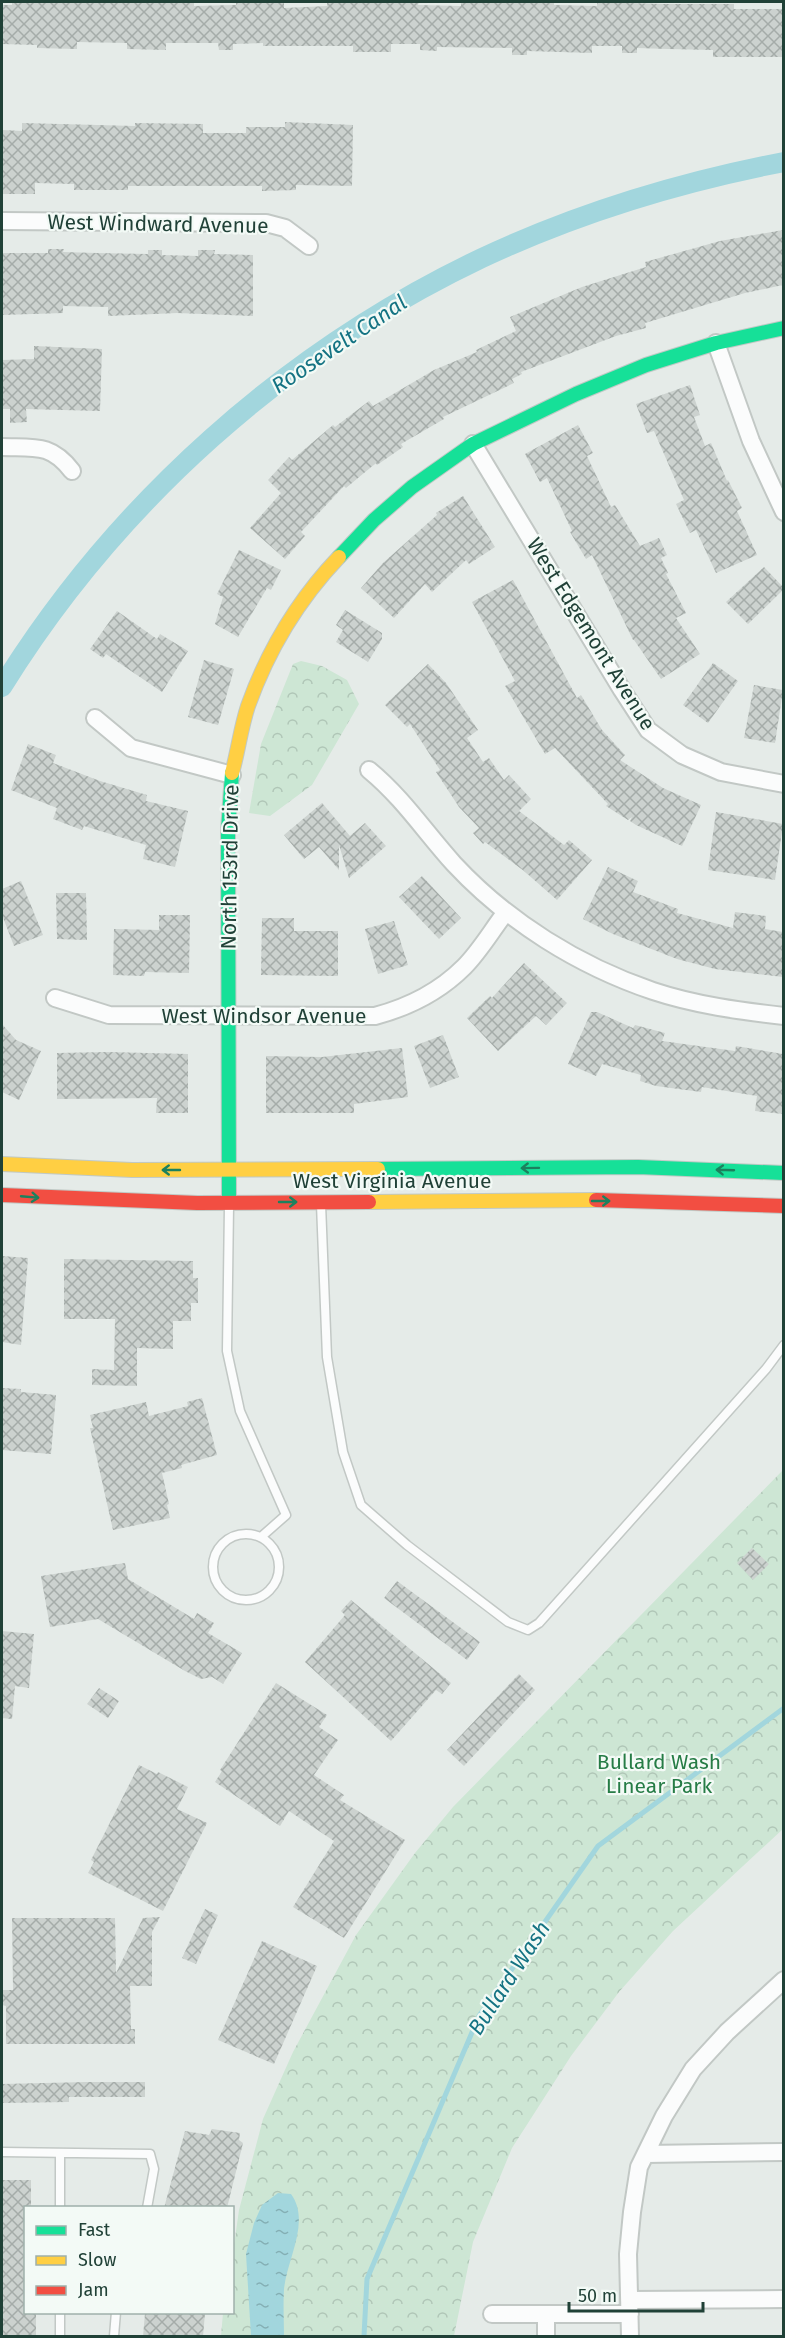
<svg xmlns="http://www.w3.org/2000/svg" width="785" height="2338" viewBox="0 0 785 2338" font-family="'Fira Sans',sans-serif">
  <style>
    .park { fill: url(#park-crowns) }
    .water { fill: url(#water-ripples) }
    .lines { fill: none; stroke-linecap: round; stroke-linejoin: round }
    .stream { stroke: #a2d6dd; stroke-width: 5 }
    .canal { stroke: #a2d6dd; stroke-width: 20 }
    .building { fill: url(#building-cross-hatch) }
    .lane-casing { stroke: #c2c8c5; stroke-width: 11 }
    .street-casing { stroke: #c2c8c5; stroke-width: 20 }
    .fast-casing { stroke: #c0c9c5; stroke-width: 16 }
    .slow-casing { stroke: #c0c9c5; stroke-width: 16 }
    .jam-casing { stroke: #c0c9c5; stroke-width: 16 }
    .lane { stroke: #fbfcfc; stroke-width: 8 }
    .street { stroke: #fbfcfc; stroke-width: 16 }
    .fast { stroke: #16e098; stroke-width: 14 }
    .slow { stroke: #ffcf43; stroke-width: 14 }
    .jam { stroke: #f24e42; stroke-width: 14 }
    .oneway { stroke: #1c815e }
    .labels { text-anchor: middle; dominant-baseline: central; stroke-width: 4.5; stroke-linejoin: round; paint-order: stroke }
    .street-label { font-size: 21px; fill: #204137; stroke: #f3faf6 }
    .park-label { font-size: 21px; fill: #267c46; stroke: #f3faf6 }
    .water-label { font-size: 22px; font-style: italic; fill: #147383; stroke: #f3faf6 }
  </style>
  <defs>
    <pattern id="park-crowns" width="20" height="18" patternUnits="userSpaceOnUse" patternTransform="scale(1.5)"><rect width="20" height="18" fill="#cde6d4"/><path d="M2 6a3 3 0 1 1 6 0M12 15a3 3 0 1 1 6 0" fill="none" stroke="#b0c6b7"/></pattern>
    <pattern id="water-ripples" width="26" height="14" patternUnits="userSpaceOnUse" patternTransform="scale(1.5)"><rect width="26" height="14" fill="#a2d6dd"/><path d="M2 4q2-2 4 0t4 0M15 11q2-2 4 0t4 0" fill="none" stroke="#84afb4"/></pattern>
    <pattern id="building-cross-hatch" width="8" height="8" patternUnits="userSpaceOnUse" patternTransform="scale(1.5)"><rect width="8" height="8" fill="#ccd2cf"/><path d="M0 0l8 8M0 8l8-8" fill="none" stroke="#a5aca9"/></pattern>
  </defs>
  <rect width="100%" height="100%" fill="#e5ebe8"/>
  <path class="park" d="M301,661L322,666L347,680L359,704L312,785L270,816L249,813L261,744L293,664Z
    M783,1470V1829L673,1931L619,1992L571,2056L512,2148L473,2242L454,2336H221L223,2313L232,2312L233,2252L239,2210L263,2119L293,2052L356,1935L415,1853L453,1807Z"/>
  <path class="water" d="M278,2193L291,2194C311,2221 287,2259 284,2289C283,2305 284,2321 284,2336H251L246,2254L254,2223L262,2205Z"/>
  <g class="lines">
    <path class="stream" d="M364,2336L367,2279L479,2016L598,1846L784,1708"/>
    <path class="canal" d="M2,687C116,503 286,351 482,258C578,213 680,182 784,162"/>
  </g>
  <path class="building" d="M12,2L145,3V2H194V6L236,5V2H284V8L327,6V2H419L418,5L461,6V2H554V5L597,6V2L662,4H734V9H783V57H713V50L668,49L637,48V53H622V46H592V53L527,51V55H512V48L437,47V51L420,50V44H391V52H353V46H263V43L233,44V50H219L218,43H166V50L127,49V43L77,42V49L37,48V45L2,44V5H12Z
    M285,122L353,125L352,186L296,185V190L262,191V186H128V190H74V184L35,183V194H2V130L22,131V123L135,126V123L203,124V133H246V127H285Z
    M783,230V285L745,293L645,323L646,328L616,336L521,372L522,374L512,379L514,383L443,417L444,419L401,444L403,447L377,465L376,463L346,488L344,486L301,532L305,536L285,559L250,528L281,493L268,480L289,457L292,460L333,425L335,427L369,401L373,406L434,370L477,352L476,350L516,331L510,317L582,287L646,267L645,262L720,241Z
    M48,249H64L63,252L97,253L148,254V250H162V255L198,256V250H215L214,254L253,255V316L177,313L108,316V307L63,306V313L2,315V253H48Z
    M34,346L102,349L100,411L26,409L27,422L10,423V409H2V360L34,359Z
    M690,385L700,415L694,417L705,446L711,443L727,481L728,480L742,508L737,511L757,555L716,573L696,530L690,533L676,504L684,500L654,431L647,433L636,404Z
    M578,425L593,453L587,456L611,507L615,505L640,546L659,538L667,555L661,558L668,573L666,574L686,613L676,618L700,654L661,679L634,640H633L592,555L586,559L570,532L572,531L547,478L540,482L525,454Z
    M463,496L495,547L469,564L466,560L432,592L425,584L394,618L361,588L383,563L437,515L436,513Z
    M239,550L281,570L271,590L267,588L238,637L215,624L223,597L217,594Z
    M764,567L783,587V590L748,624L726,602Z
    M513,580L577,698L581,695L602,730L625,755L620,760L663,788L701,805L682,846L636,825L630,821L632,817L628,820L606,806L608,804L555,748L545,754L505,686L515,681L472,602Z
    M345,610L382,633V639L368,662L336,642L343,630L336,625Z
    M117,611L157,639L160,634L188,651L162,692L106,654L103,658L90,649Z
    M204,660L234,669L218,725L188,717Z
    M713,663L738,681L708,723L683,705Z
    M428,664L446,683L478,730L467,738L483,762L489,758L504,780L509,775L531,799L519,811L564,845L569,840L592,860L557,900L524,871L485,842L483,844L473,833L479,828L459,807L436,772L440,770L410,724L407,727L385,705Z
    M754,685L783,690L775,743L744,738Z
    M28,744L56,755L53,763L100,781L147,795L146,801L188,811L175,867L143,859L146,845L84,826L82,830L53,819L57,808L11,790Z
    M322,803L350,836L365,823L386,846L349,878L339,845V870L319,847L304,859L284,835Z
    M716,812L783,824L775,880L708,870Z
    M608,867L638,881L633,892L678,909L677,913L733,928L735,912L766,916L765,929L783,932V977L715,969L677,959L613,934L583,919Z
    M422,876L461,918L439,939L399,897Z
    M21,881L43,935L14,946L2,915V889Z
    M56,893H86L87,940L57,939Z
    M159,915H190L189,973L145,972L144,976L113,975L114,929L159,930Z
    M262,918H294V931H338V976L261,975Z
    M394,921L408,965L378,974L365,929Z
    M524,963L567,1003L546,1025L536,1016L498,1051L467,1018L490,996L492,998Z
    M591,1012H597L633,1028L635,1025L665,1033L662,1041L735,1051L736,1046L783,1054V1114L755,1111L757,1096L702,1087L701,1092L656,1086L640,1081L641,1075L602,1064L596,1076L568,1064Z
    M2,1024L16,1040L41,1051L19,1100L2,1092Z
    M443,1035L459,1077L430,1088L414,1046Z
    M402,1048L408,1097L354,1104V1113H266V1056L322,1057Z
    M108,1052L188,1054V1113H156L157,1098L57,1099V1053Z
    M2,1256L28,1258L21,1345L2,1342Z
    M64,1259L193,1261V1278H198V1303H191V1321H173V1349L137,1348V1386L92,1385V1369L114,1370L115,1319H64Z
    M2,1388L21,1389V1392L56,1395L51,1454L2,1450Z
    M202,1398L217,1455L181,1465L182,1468L162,1473L169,1504L167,1505L170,1518L113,1530L90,1428H93L90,1415L146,1402L149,1416L188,1406L187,1402Z
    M752,1548L769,1564L753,1580L737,1563Z
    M125,1563L128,1579L194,1619L197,1613L214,1623L208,1633L242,1653L223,1684L212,1677L201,1679L185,1671L98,1619L50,1627L41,1576Z
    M397,1581L480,1642L467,1660L384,1598Z
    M351,1600L451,1683L442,1694L436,1690L391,1741L305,1662L345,1615L341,1611Z
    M2,1631L34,1634L29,1688L15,1686L12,1719L2,1718Z
    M519,1674L535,1690L464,1766L447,1750Z
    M276,1683L327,1715L319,1727L338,1740L314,1775L344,1795L340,1800L405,1840L344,1938L293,1907L334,1841L289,1811L280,1826L215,1782L222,1771L220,1770Z
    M99,1688L119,1701L108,1718L87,1704Z
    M139,1765L157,1774L158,1772L188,1787L177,1809L207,1823L163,1911L88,1873L94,1862L91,1860Z
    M205,1909L218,1915L196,1964L182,1958Z
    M160,1917L152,1932V1986H130L131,2029H135V2044H6V2006L2,2005V1990H13L12,1918H115L116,1973L143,1918Z
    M262,1941L317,1966L274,2064L218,2040Z
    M86,2082H145V2097H69V2102L2,2103V2084Z
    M212,2129L240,2133L239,2140L243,2143L227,2208H164L185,2131L209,2135Z
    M2,2180H31V2208H26V2313H36V2337H2Z
    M145,2313H205L203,2337H143Z"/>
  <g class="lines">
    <g class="lane-casing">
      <path id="lane" d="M321,1204L327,1357L343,1452L361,1505L407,1545L508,1622L528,1630L539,1623L766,1369L784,1345
        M229,1206L227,1351L240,1411L286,1515L261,1537
        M213 1567a33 33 0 1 1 66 0a33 33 0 1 1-66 0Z
        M2,2152L150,2154L154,2169L147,2208
        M60,2153V2208
        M60,2312V2336
        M114,2336L116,2312"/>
    </g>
    <g class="street-casing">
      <path id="street" d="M2,221L266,223L285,228L309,246
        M716,343L751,441L784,512
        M473,444L622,690L648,730L682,755L721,772L784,784
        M2,447C34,448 51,443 72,471
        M95,718L131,748L232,775
        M369,770C403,798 425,832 454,864C508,922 579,966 653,991C695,1005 740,1011 784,1016
        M55,998L109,1015L375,1016C409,1007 439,992 464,967C480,951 492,930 506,912
        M646,2154L784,2152
        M629,2300L784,2299
        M492,2314H630
        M546,2314V2336
        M630,2336L628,2254L632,2212L639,2167L664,2116L693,2069L727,2032L784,1980"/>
    </g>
    <g class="fast-casing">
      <path id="fast" d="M339,557L374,520L412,487L473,444L576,394L646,365L716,343L784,328
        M378,1169L638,1167L784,1173
        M229,1202L228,831L232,773"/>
    </g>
    <g class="slow-casing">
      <path id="slow" d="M232,773C238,751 241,727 248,706C268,650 298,600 339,557
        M2,1164L132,1170L378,1169
        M369,1202L596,1200"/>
    </g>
    <g class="jam-casing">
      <path id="jam" d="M2,1195L197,1203L369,1202
        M596,1200L784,1206"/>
    </g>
    <use href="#lane" class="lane"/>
    <use href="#street" class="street"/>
    <use href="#fast" class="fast"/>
    <use href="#slow" class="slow"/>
    <use href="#jam" class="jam"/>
  </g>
  <defs><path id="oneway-shaft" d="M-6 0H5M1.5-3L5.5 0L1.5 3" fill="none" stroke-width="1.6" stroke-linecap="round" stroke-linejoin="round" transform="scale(1.5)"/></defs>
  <g class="oneway">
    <use href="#oneway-shaft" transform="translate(530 1168) rotate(179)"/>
    <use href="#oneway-shaft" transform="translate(171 1170) rotate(-180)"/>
    <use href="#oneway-shaft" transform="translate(725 1170) rotate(-178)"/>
    <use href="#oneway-shaft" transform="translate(30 1197) rotate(5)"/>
    <use href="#oneway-shaft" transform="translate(601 1201)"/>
    <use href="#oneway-shaft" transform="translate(288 1202)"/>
  </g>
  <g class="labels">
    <g class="street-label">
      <text transform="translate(158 224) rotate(1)">West Windward Avenue</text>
      <text transform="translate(591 634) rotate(58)">West Edgemont Avenue</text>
      <text transform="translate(230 867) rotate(-89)">North 153rd Drive</text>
      <text x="264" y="1016">West Windsor Avenue</text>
      <text x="392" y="1181">West Virginia Avenue</text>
    </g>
    <g class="park-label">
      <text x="659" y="1762">Bullard Wash<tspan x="659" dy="24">Linear Park</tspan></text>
    </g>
    <g class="water-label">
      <text transform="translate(339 344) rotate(-34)">Roosevelt Canal</text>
      <text transform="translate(509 1978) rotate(-57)">Bullard Wash</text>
    </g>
  </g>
  <rect width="785" height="2338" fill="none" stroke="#204137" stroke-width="6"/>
  <rect x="24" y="2206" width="210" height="108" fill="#f3faf6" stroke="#9fb0aa" stroke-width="1.5"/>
  <rect x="36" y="2226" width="30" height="9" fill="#16e098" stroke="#9fb0aa" stroke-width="1.5"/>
  <text x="78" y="2236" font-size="18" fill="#204137">Fast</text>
  <rect x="36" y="2256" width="30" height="9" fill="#ffcf43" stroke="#9fb0aa" stroke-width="1.5"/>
  <text x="78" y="2266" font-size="18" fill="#204137">Slow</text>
  <rect x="36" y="2286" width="30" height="9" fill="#f24e42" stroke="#9fb0aa" stroke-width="1.5"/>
  <text x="78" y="2296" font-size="18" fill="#204137">Jam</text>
  <path d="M569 2302v9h134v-9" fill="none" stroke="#204137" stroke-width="3"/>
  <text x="578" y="2302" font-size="18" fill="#204137" stroke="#f3faf6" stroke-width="4.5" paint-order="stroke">50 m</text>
</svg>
